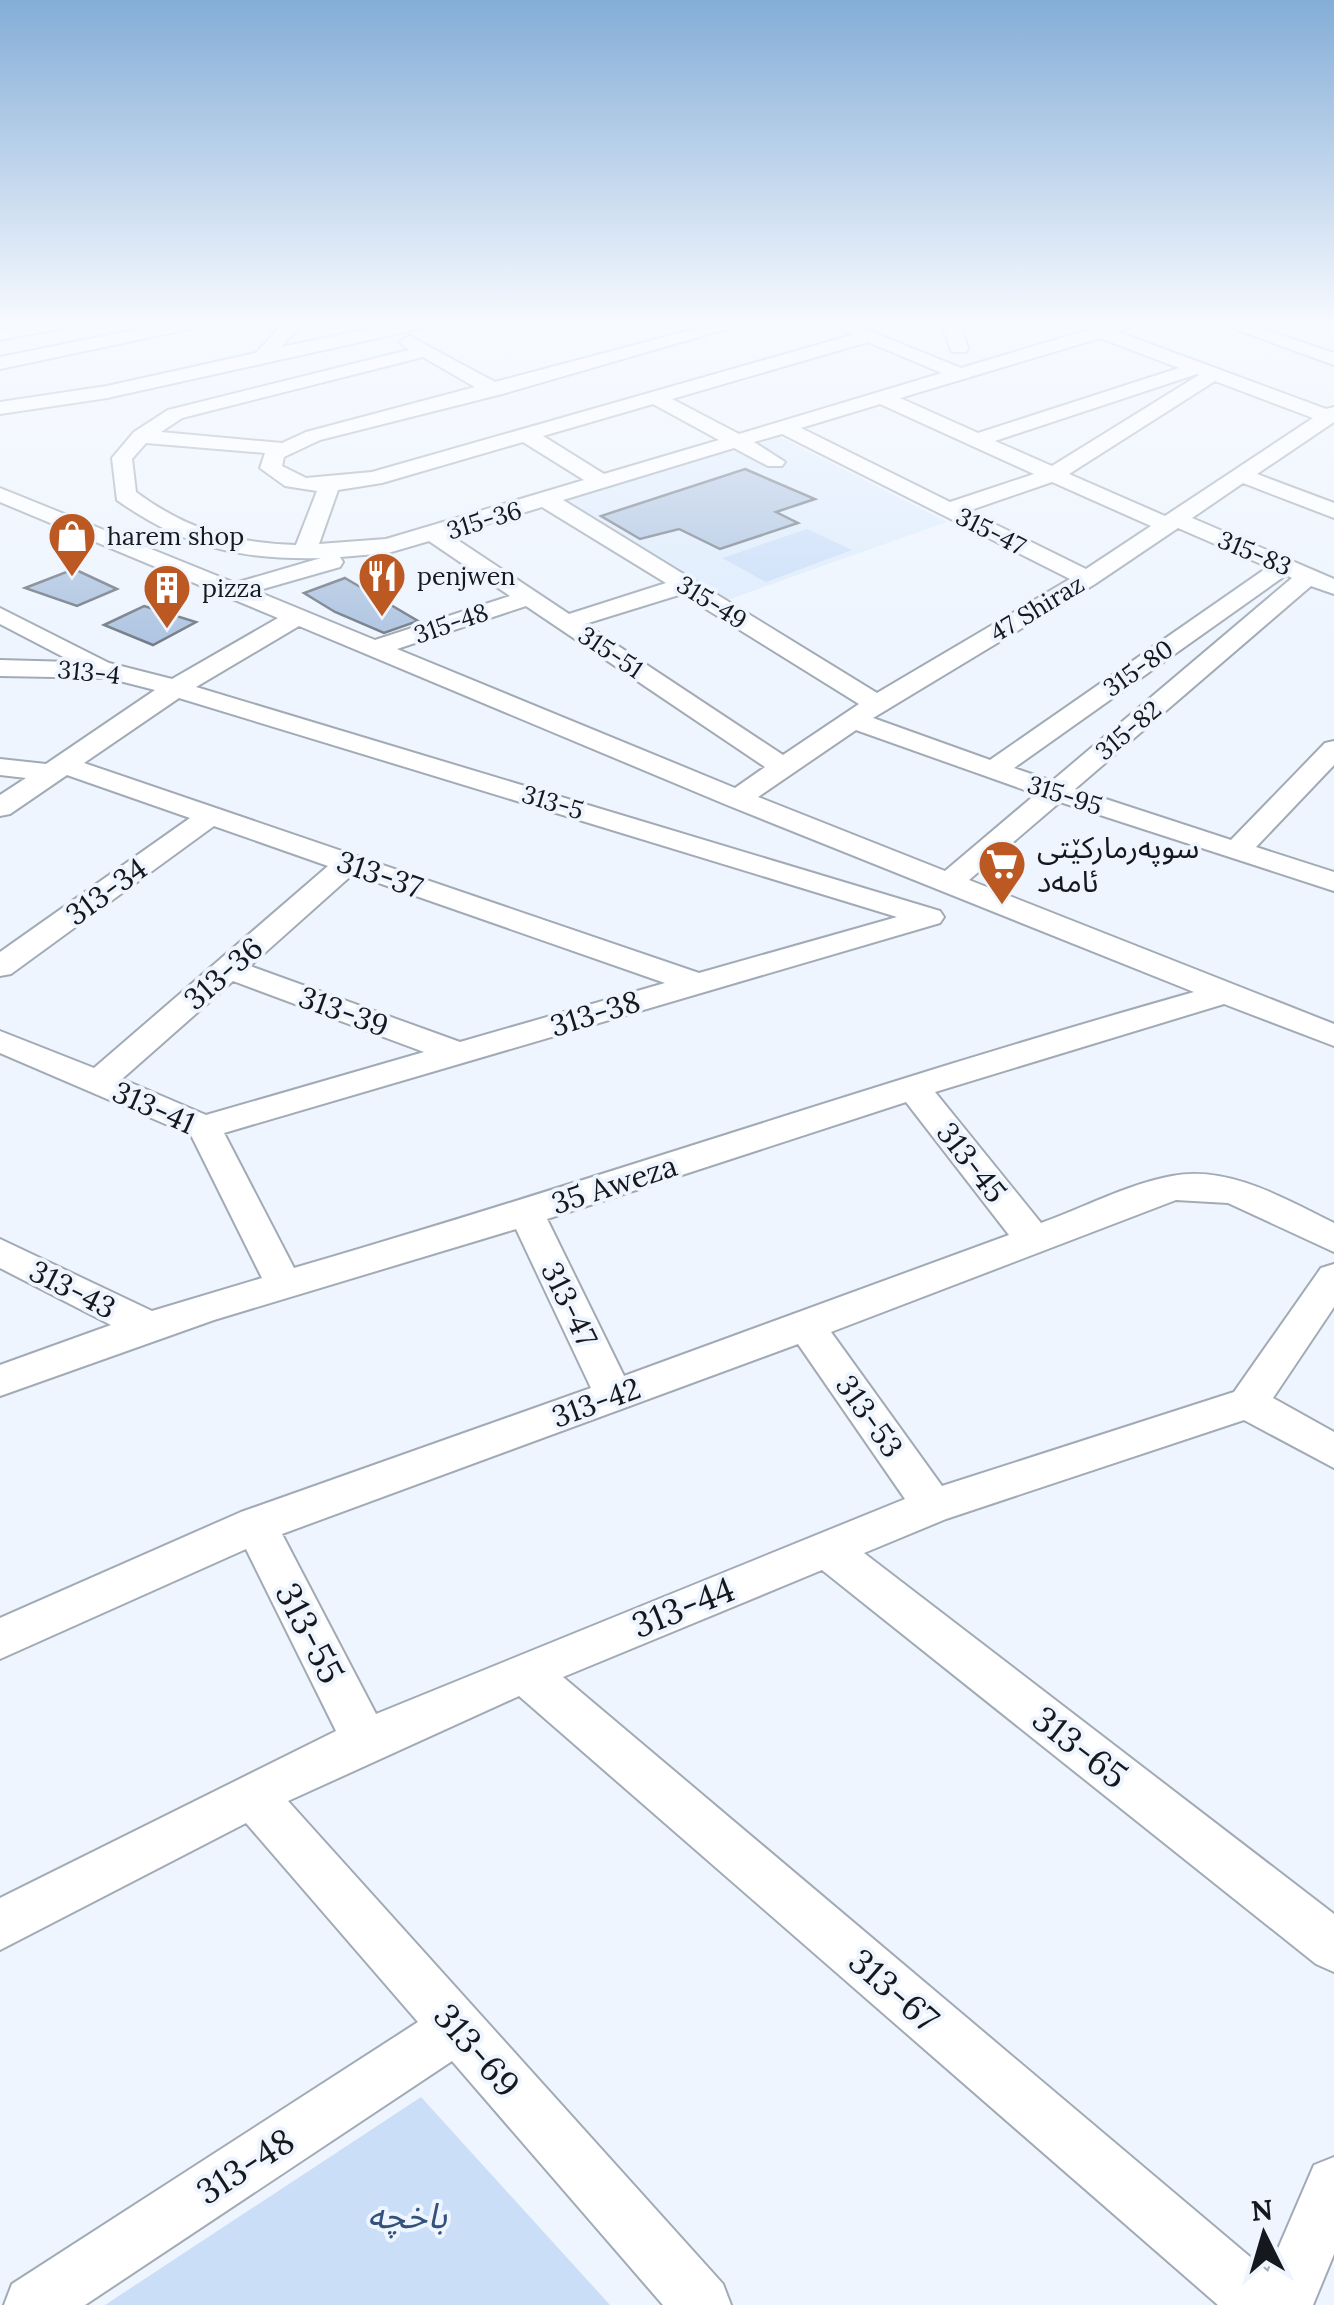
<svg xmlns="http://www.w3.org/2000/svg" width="1334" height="2305" viewBox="0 0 1334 2305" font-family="Lora,'Noto Sans Arabic',serif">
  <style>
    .built { fill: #deecfd }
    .green { fill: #cadef8 }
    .building { fill: #afc5e1; stroke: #747c86; stroke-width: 2.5 }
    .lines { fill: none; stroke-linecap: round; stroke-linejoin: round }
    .minor-casing { stroke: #a2abb5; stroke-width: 4 }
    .minor { fill: #fff; fill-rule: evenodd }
    .labels { text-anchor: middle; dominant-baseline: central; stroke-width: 8; stroke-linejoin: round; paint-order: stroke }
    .far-street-label { font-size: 25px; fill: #15181c; stroke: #eef5fe }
    .far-poi-label { font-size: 25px; fill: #15181c; stroke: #eef5fe; text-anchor: start }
    .poi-label { font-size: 30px; fill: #15181c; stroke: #eef5fe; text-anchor: start }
    .street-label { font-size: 30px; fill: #15181c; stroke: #eef5fe }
    .near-street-label { font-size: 35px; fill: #15181c; stroke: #eef5fe }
    .near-park-label { font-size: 35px; font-style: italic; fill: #33527b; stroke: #eef5fe }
  </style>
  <rect width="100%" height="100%" fill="#eef5fe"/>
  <path class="built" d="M780,437L947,522L727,600L563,501Z"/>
  <path class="green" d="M807,529L852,550L766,582L722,558Z
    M421,2097L610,2305H105Z"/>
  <path class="building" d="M745,469L815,499L776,512L798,523L720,549L679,529L640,539L601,516Z
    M74,569L117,589L77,606L25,588Z
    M345,578L418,621L384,633L335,612L304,593Z
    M144,606L196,622L153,645L104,625Z"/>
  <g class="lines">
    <g class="minor-casing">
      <path id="minor" d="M35,323H71L62,328L0,340V330Z
        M169,323H203L194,328L0,369V357Z
        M284,323H303L281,347L399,323H432L423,328L107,398L0,414V402L107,386L256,353Z
        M718,323H747L502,394L320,440L284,457L282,466L306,478L372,472L852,335L843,329L852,324L961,368L1112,323H1139L1118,332L1326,409L1334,407V422L1257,474L1334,503V518L1243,483L1192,518L1334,579V594L1311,586L1075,789L1231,840L1325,743L1334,741V765L1256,847L1334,872V891L1060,802L969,880L1334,1024V1046L1224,1004L935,1092L1041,1223C1083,1208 1128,1184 1172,1176C1229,1165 1285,1199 1334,1223V1252L1228,1203L1176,1200L831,1332L942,1486L1234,1392L1321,1268L1334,1264V1307L1273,1398L1334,1432V1468L1244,1420L946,1519L864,1553L1334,1914V1972L1316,1964L822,1570L563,1677L1268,2272L1314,2165L1334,2157V2254L1313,2305H1218L519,1696L288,1801L723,2284L731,2305H663L452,2061L85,2305H4L12,2284L418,2022L246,1823L0,1950V1898L336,1731L246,1549L0,1659V1618L241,1512L591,1388L516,1229L214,1320L0,1396V1365L111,1325L0,1268V1239L152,1311L262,1278L191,1135L0,1053V1031L94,1068L328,866L214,826L11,974L0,976V952L190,818L67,775L10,814L0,816V795L26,778L0,775V759L46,764L155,690L108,678L0,676V660L73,662L0,624V608L109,663L172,679L278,618L0,502V488L235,583L321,558C240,560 183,547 117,500L112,458L134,432L168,410L409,350L400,342L409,336L495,382ZM1100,338L1179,368L978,433L900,398ZM868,342L942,373L739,434L672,399ZM423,357L475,387L306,432L282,443L161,432L182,418ZM1199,375L1052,466L995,441L1197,374ZM1215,381L1313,418L1165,516L1069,474ZM653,404L719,440L604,474L543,436ZM880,404L1034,474L950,502L801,428ZM782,434L1070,579L877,693L563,500L734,448L768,466H782L785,462L754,442ZM523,442L584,480L386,539L319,544L338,490L382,483ZM146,443L265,453L260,468L285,486L317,491L296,545C233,543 186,529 136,492L132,459ZM1052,482L1151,526L1086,569L968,511ZM542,507L666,583L569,614L450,535ZM1178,528L1268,567L990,760L873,718L1095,584ZM429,541L510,596L375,640L256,591L340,567L343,562L340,557L388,553ZM1286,575L1292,578L1052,781L1014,768ZM682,594L859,704L783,755L585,624ZM526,606L765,767L735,788L397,649ZM299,626L727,805L1194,992C892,1077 597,1180 294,1268L224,1133L940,923L944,917L940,911L196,687ZM179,698L897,917L699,973L84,763ZM856,730L1036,794L945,871L758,797ZM353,874L665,983L460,1042L250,966ZM233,981L424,1052L206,1115L122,1079ZM906,1102L1009,1235L624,1376L547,1219ZM798,1344L905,1499L376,1714L282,1534Z
        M941,323H959L968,348L966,352H952Z
        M1219,323H1245L1334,353V365Z"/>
    </g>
    <use href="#minor" class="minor"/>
  </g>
  <linearGradient id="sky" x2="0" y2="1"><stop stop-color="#84add7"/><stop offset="0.5" stop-color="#f7faff"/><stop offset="1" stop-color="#f7faff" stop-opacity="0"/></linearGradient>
  <rect width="1334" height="645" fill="url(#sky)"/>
  <defs>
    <g id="shop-pin" transform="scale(2.5)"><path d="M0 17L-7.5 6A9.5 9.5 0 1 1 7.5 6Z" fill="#bc5822" stroke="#eef5fe"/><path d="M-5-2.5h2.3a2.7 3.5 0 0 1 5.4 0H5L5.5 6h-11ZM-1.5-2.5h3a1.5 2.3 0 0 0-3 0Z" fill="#fff"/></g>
    <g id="restaurant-pin" transform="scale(2.5)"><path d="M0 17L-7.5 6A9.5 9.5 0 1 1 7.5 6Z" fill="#bc5822" stroke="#eef5fe"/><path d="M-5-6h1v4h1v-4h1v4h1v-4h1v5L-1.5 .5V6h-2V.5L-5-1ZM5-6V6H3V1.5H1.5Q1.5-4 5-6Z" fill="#fff"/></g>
    <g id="building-pin" transform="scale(2.5)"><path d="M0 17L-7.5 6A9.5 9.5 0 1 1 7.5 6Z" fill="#bc5822" stroke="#eef5fe"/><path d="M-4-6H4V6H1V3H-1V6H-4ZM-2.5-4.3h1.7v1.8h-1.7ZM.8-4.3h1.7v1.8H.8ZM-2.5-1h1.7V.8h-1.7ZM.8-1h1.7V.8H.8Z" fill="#fff"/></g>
    <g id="supermarket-pin" transform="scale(2.5)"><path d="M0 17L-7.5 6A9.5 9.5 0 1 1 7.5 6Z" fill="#bc5822" stroke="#eef5fe"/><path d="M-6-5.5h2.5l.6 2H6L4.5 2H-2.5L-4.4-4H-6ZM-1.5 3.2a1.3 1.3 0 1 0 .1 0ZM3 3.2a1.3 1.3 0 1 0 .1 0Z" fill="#fff"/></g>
  </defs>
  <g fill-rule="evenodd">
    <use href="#shop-pin" x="72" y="536"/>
    <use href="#restaurant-pin" x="382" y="576"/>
    <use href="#building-pin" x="167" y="588"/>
    <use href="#supermarket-pin" x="1002" y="864"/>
  </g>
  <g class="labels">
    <g class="far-street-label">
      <text transform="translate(484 520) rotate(-17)">315-36</text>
      <text transform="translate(991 531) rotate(27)">315-47</text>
      <text transform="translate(1255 553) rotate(23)">315-83</text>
      <text transform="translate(712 602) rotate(32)">315-49</text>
      <text transform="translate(1037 608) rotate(-31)">47 Shiraz</text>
      <text transform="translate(451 623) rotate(-19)">315-48</text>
      <text transform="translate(611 652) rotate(34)">315-51</text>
      <text transform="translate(1138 668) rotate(-35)">315-80</text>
      <text transform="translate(89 672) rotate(6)">313-4</text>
      <text transform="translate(1128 730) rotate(-40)">315-82</text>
      <text transform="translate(1065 795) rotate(18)">315-95</text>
      <text transform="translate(553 802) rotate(17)">313-5</text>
    </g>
    <g class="far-poi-label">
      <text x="107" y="536">harem shop</text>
      <text x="417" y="576">penjwen</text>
      <text x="202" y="588">pizza</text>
    </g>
    <g class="poi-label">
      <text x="1037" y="847">سوپەرمارکێتی<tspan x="1037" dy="34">ئامەد</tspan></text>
    </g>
    <g class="street-label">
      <text transform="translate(380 874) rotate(19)">313-37</text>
      <text transform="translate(106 891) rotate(-36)">313-34</text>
      <text transform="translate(223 973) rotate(-41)">313-36</text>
      <text transform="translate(344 1011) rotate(20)">313-39</text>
      <text transform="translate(595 1013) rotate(-17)">313-38</text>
      <text transform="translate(154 1107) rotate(24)">313-41</text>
      <text transform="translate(972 1162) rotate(52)">313-45</text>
      <text transform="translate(614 1184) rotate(-18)">35 Aweza</text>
      <text transform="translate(73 1289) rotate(27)">313-43</text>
      <text transform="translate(570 1304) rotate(64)">313-47</text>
      <text transform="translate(596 1402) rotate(-20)">313-42</text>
      <text transform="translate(870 1416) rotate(55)">313-53</text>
    </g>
    <g class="near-street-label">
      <text transform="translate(683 1607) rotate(-22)">313-44</text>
      <text transform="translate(310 1633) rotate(63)">313-55</text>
      <text transform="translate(1080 1747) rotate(38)">313-65</text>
      <text transform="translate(894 1990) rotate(41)">313-67</text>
      <text transform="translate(477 2050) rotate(49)">313-69</text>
      <text transform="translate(245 2166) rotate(-33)">313-48</text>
    </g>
    <g class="near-park-label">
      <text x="407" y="2215">باخچە</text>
    </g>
  </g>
  <g transform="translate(1264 2235) rotate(355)" stroke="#eef5fe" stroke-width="8" paint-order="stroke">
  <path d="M0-8L18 38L0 25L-18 38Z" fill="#15181c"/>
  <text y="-15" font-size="28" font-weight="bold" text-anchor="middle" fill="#15181c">N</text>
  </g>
</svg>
